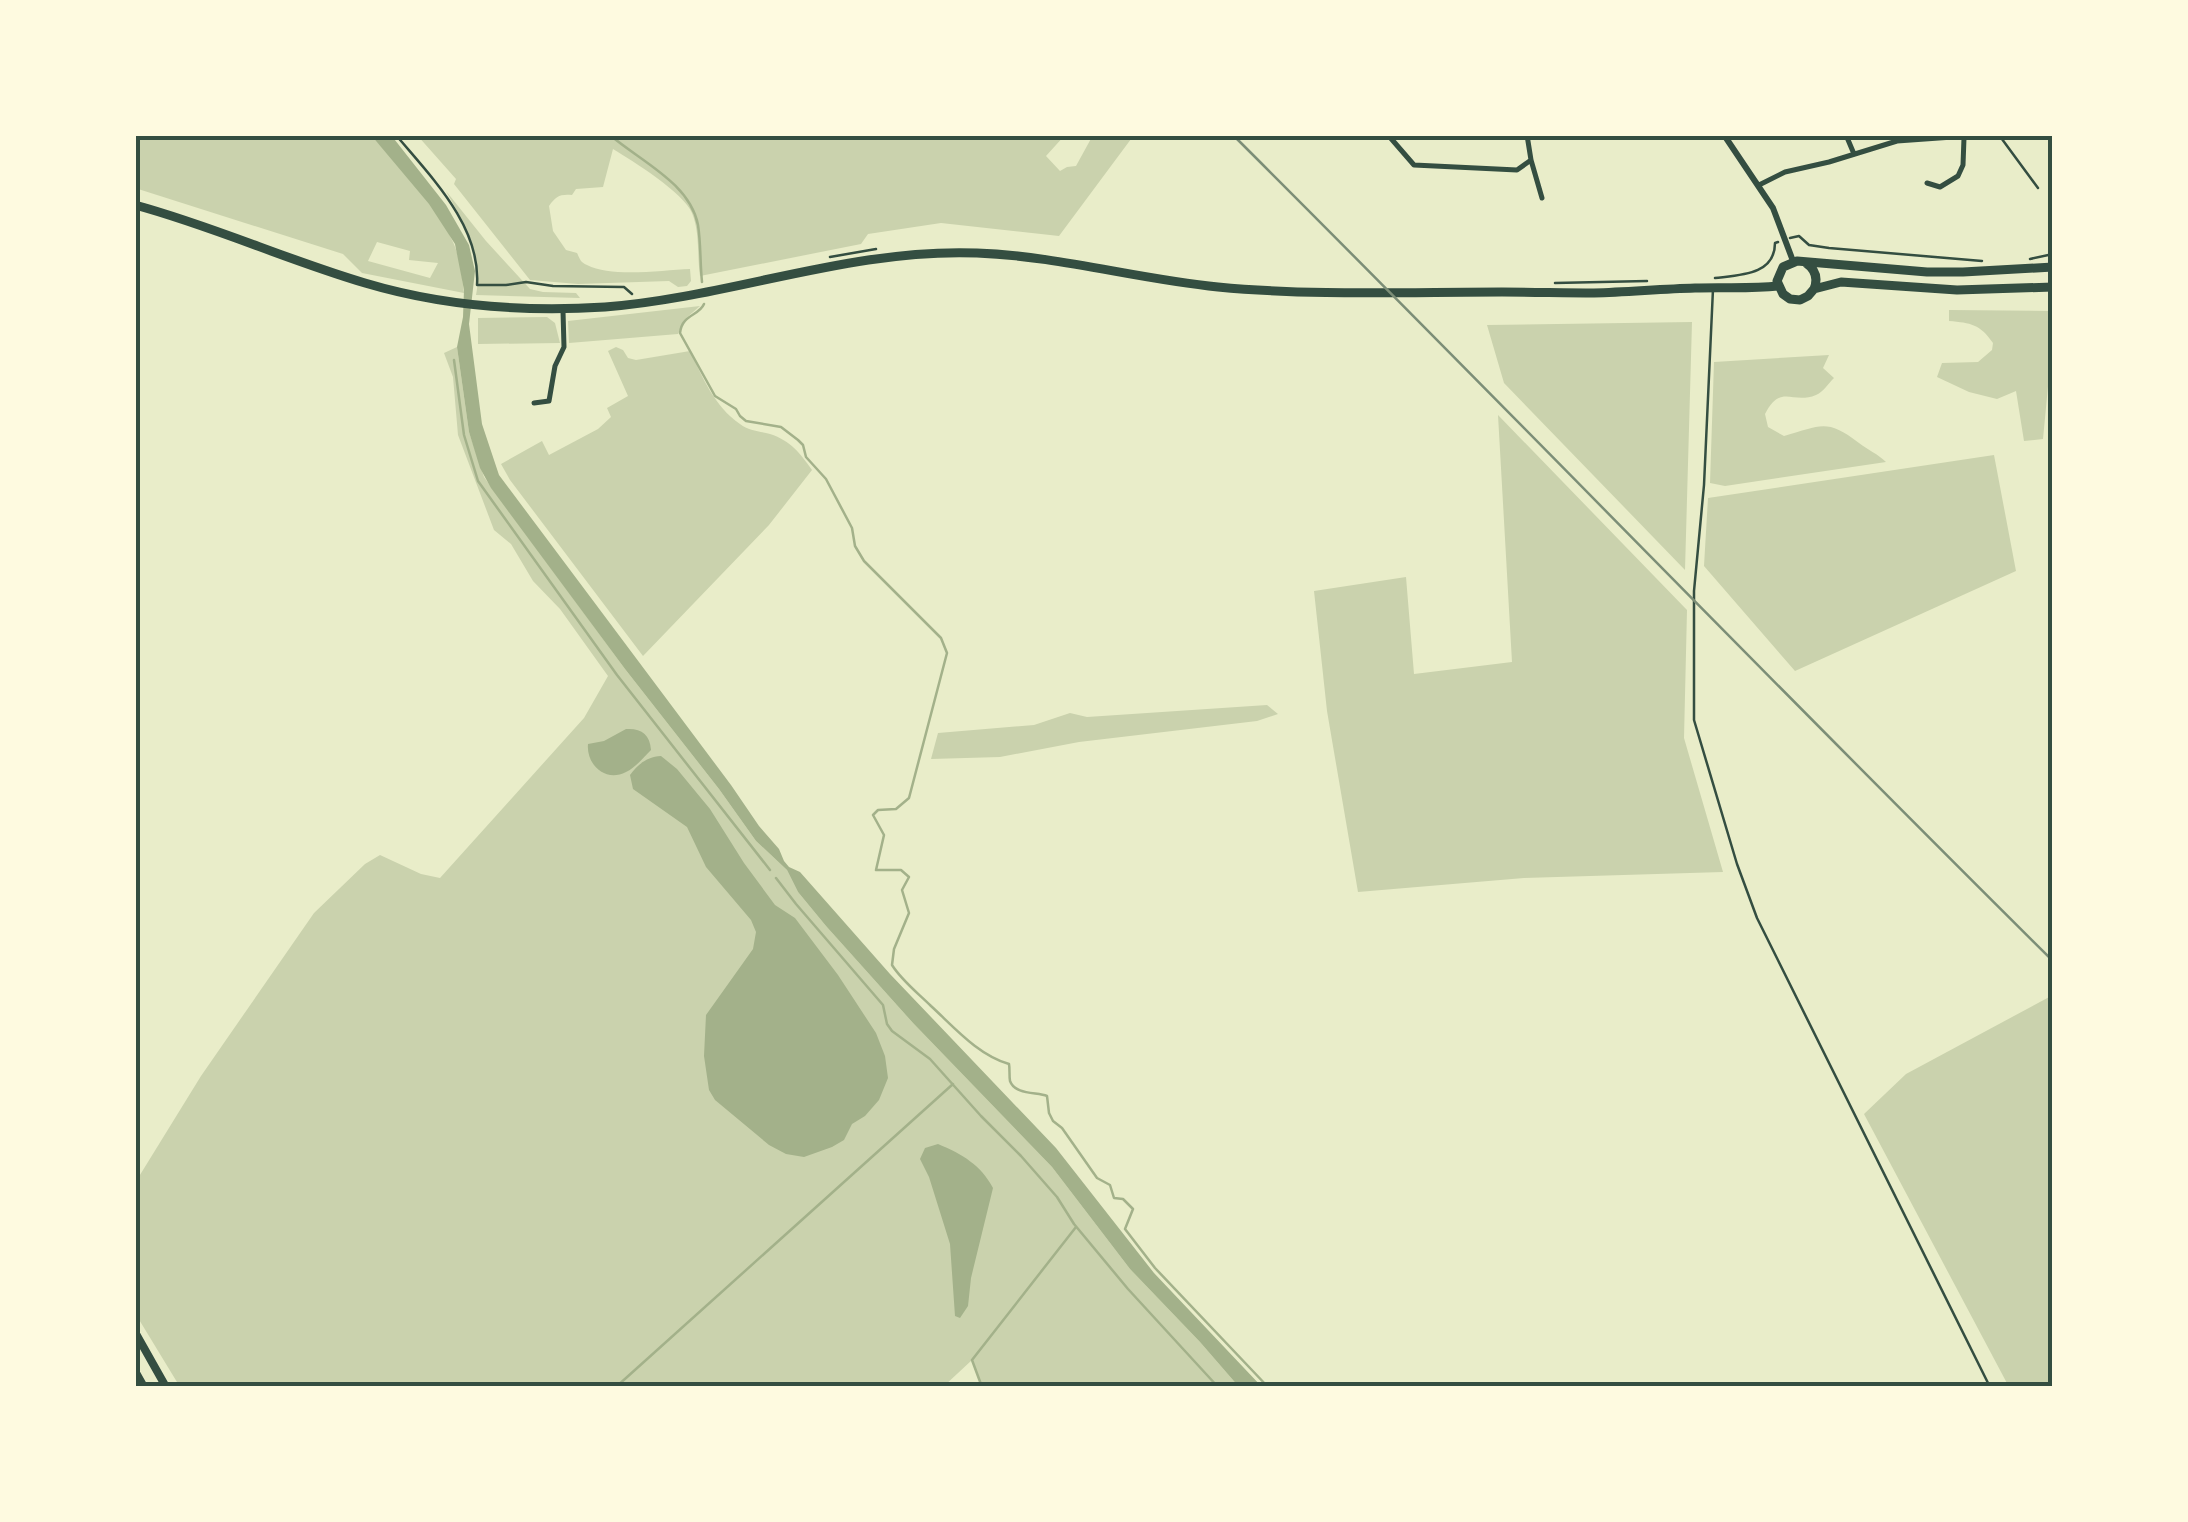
<svg xmlns="http://www.w3.org/2000/svg" width="2188" height="1522" viewBox="0 0 2188 1522" font-family="Merriweather,serif">
  <style>
    .green { fill: #cad2ad; fill-rule: evenodd }
    .water { fill: #a3b18a }
    .lines { fill: none; stroke-linecap: round; stroke-linejoin: round }
    .stream { stroke: #a3b18a; stroke-width: 2.5 }
    .path { stroke: #344e41; stroke-width: 2.5 }
    .service { stroke: #344e41; stroke-width: 2.5 }
    .minor { stroke: #344e41; stroke-width: 5 }
    .tertiary { stroke: #344e41; stroke-width: 6 }
    .primary { stroke: #344e41; stroke-width: 8 }
    .trunk { stroke: #344e41; stroke-width: 9 }
    .rail { stroke: #7c8e77; stroke-width: 2.5 }
    .neatline { fill: none; stroke: #344e41; stroke-width: 4 }
  </style>
  <rect width="100%" height="100%" fill="#e9edc9"/>
  <path class="green" d="M135,135H371C398,166 436,202 452,240C460,256 462,276 464,293L362,273L343,254L135,188ZM377,242L410,251L409,260L438,263L430,278L368,261Z
    M417,135H1065L1046,156L1060,171L1067,167L1076,166L1093,135H1134L1059,236L941,223L868,234L861,244L700,276C697,255 700,232 692,213C684,193 633,161 613,149L603,187L576,189L572,195C560,194 556,196 549,206L553,231L566,250L577,253C580,259 580,262 587,265C612,278 662,270 690,269L691,281L687,286L678,287L669,281L578,284L530,280L454,184L456,179Z
    M446,191L486,241L530,289L543,292L576,293L580,298L476,295C484,255 465,225 446,191Z
    M700,306L684,320L678,334L569,343L568,321Z
    M1949,310L2053,311V334L2043,439L2024,441L2016,391L1997,399L1969,392L1937,377L1942,363L1978,362L1992,350L1993,343C1980,324 1971,323 1949,321Z
    M547,317L555,323L560,343L478,344V318Z
    M1692,322L1685,570L1504,383L1487,325Z
    M457,347L469,432L484,477L625,669L719,789L756,841L787,870L798,892L826,926L913,1023L1052,1167L1130,1269L1200,1342L1239,1387H982L972,1360L943,1387H180L135,1313V1183L201,1076L314,913L365,864L380,855L421,874L440,878L584,718L608,676L560,609L533,581L511,544L494,530L458,435L453,377L444,353Z
    M616,347L623,350L628,358L636,360L690,351C703,378 714,406 740,424C749,431 759,431 770,434C791,441 800,453 812,470L769,525L643,656L510,480L501,464L542,441L549,455L598,429L611,417L607,408L628,396L608,351Z
    M1829,355L1823,368L1834,378C1828,384 1823,392 1816,395C1792,405 1781,383 1765,414L1768,427L1784,436C1821,426 1826,418 1859,443C1868,450 1878,454 1886,462L1725,486L1710,483L1714,362Z
    M1498,415L1687,610L1684,738L1723,872L1524,878L1358,892L1327,711L1314,591L1406,577L1414,674L1512,662Z
    M1994,455L2016,571L1795,671L1704,566L1708,498Z
    M1267,705L1278,714L1257,721L1079,742L1000,757L931,759L938,733L1034,725L1070,713L1087,717Z
    M2053,995V1387H2009L1864,1114L1906,1074Z"/>
  <path class="water" d="M371,135H391L446,205L469,245L475,271L469,324L482,424L499,475L731,785L759,826L779,849L784,861L789,867L800,872L890,974L1056,1148L1154,1273L1262,1387H1239L1200,1342L1130,1269L1052,1167L913,1023L826,926L798,892L787,870L756,841L719,789L625,669L491,488L480,468L469,432L457,347L463,317L464,290L455,244L429,204Z
    M626,729C641,728 650,734 651,750C644,757 635,768 626,772C605,783 586,764 588,744L604,741Z
    M661,756L677,769L710,809L744,863L775,905L795,918L838,975L876,1033L885,1056L888,1078L879,1100L865,1116L852,1124L844,1140L832,1147L804,1157L786,1154L769,1145L715,1100L709,1090L704,1056L706,1015L753,949L756,932L751,920L706,867L687,827L633,789L630,775C638,764 647,757 661,756Z
    M938,1144C962,1154 981,1165 993,1188L971,1278L968,1306L960,1318L955,1316L950,1244L929,1177L920,1159L925,1148Z"/>
  <g class="lines">
    <path class="stream" d="M610,135C640,161 690,183 698,225C701,244 700,263 702,282
      M704,304C699,316 682,314 680,333L715,396L736,409L740,416L746,421L781,427L798,440L803,445L806,457L826,479L852,528L855,546L864,561L941,638L947,653L909,798L896,809L878,810L873,815L884,835L876,870H901L909,877L902,890L909,913L894,949L892,965C902,981 918,993 931,1006C955,1028 978,1055 1009,1064C1010,1069 1009,1075 1010,1081C1015,1095 1037,1092 1047,1096L1049,1113L1053,1121L1062,1128L1097,1178L1110,1185L1114,1198L1123,1199L1133,1209L1125,1229L1155,1268L1268,1387
      M454,360L464,435L478,481L617,675L770,870
      M776,878L796,904L883,1005L887,1024L892,1031L930,1059L981,1116L1021,1156L1057,1197L1074,1224L1128,1289L1218,1387
      M616,1387L953,1084
      M982,1387L972,1360L1076,1227"/>
    <path class="path" d="M396,135C431,177 481,226 477,285H506L526,282L553,286L624,287L632,294
      M1999,135L2038,188
      M1790,238L1799,236L1809,245L1829,248L1982,261
      M830,257L876,249
      M2030,259L2053,254
      M1715,278C1740,275 1775,275 1775,243L1778,242
      M1555,283L1647,281"/>
    <path class="service" d="M1713,289L1704,485L1694,591V720L1737,864L1757,918L1990,1387"/>
    <path class="minor" d="M1388,135L1414,165L1517,170L1531,160
      M1527,135L1531,160L1542,198
      M1846,135L1854,154
      M1927,183L1940,187L1958,176L1963,165L1964,138
      M1759,185L1785,172L1829,162L1897,141L1981,135
      M534,403L549,401L555,366L564,347L563,311"/>
    <path class="tertiary" d="M1724,135L1773,208L1793,261"/>
    <path class="primary" d="M135,1332L166,1387
      M135,1371L144,1387"/>
    <path class="trunk" d="M135,205C213,226 287,260 365,283C442,306 526,312 605,307C731,297 850,248 977,253C1058,256 1137,279 1218,287C1312,296 1407,292 1502,292C1533,292 1564,293 1594,293C1628,292 1661,289 1695,288C1723,287 1750,289 1778,286
      M1806,263C1816,270 1818,279 1814,289
      M2053,267L1963,272H1927L1797,261L1783,267L1777,281L1783,294L1790,299L1800,300L1808,296L1814,289L1841,282L1957,290L2053,287"/>
    <path class="rail" d="M1233,135C1508,409 1777,688 2053,961"/>
  </g>
  <rect width="2188" height="1522" fill="none" stroke="#fefae0" stroke-width="275"/>
  <rect x="138" y="138" width="1912" height="1246" class="neatline"/>
</svg>
